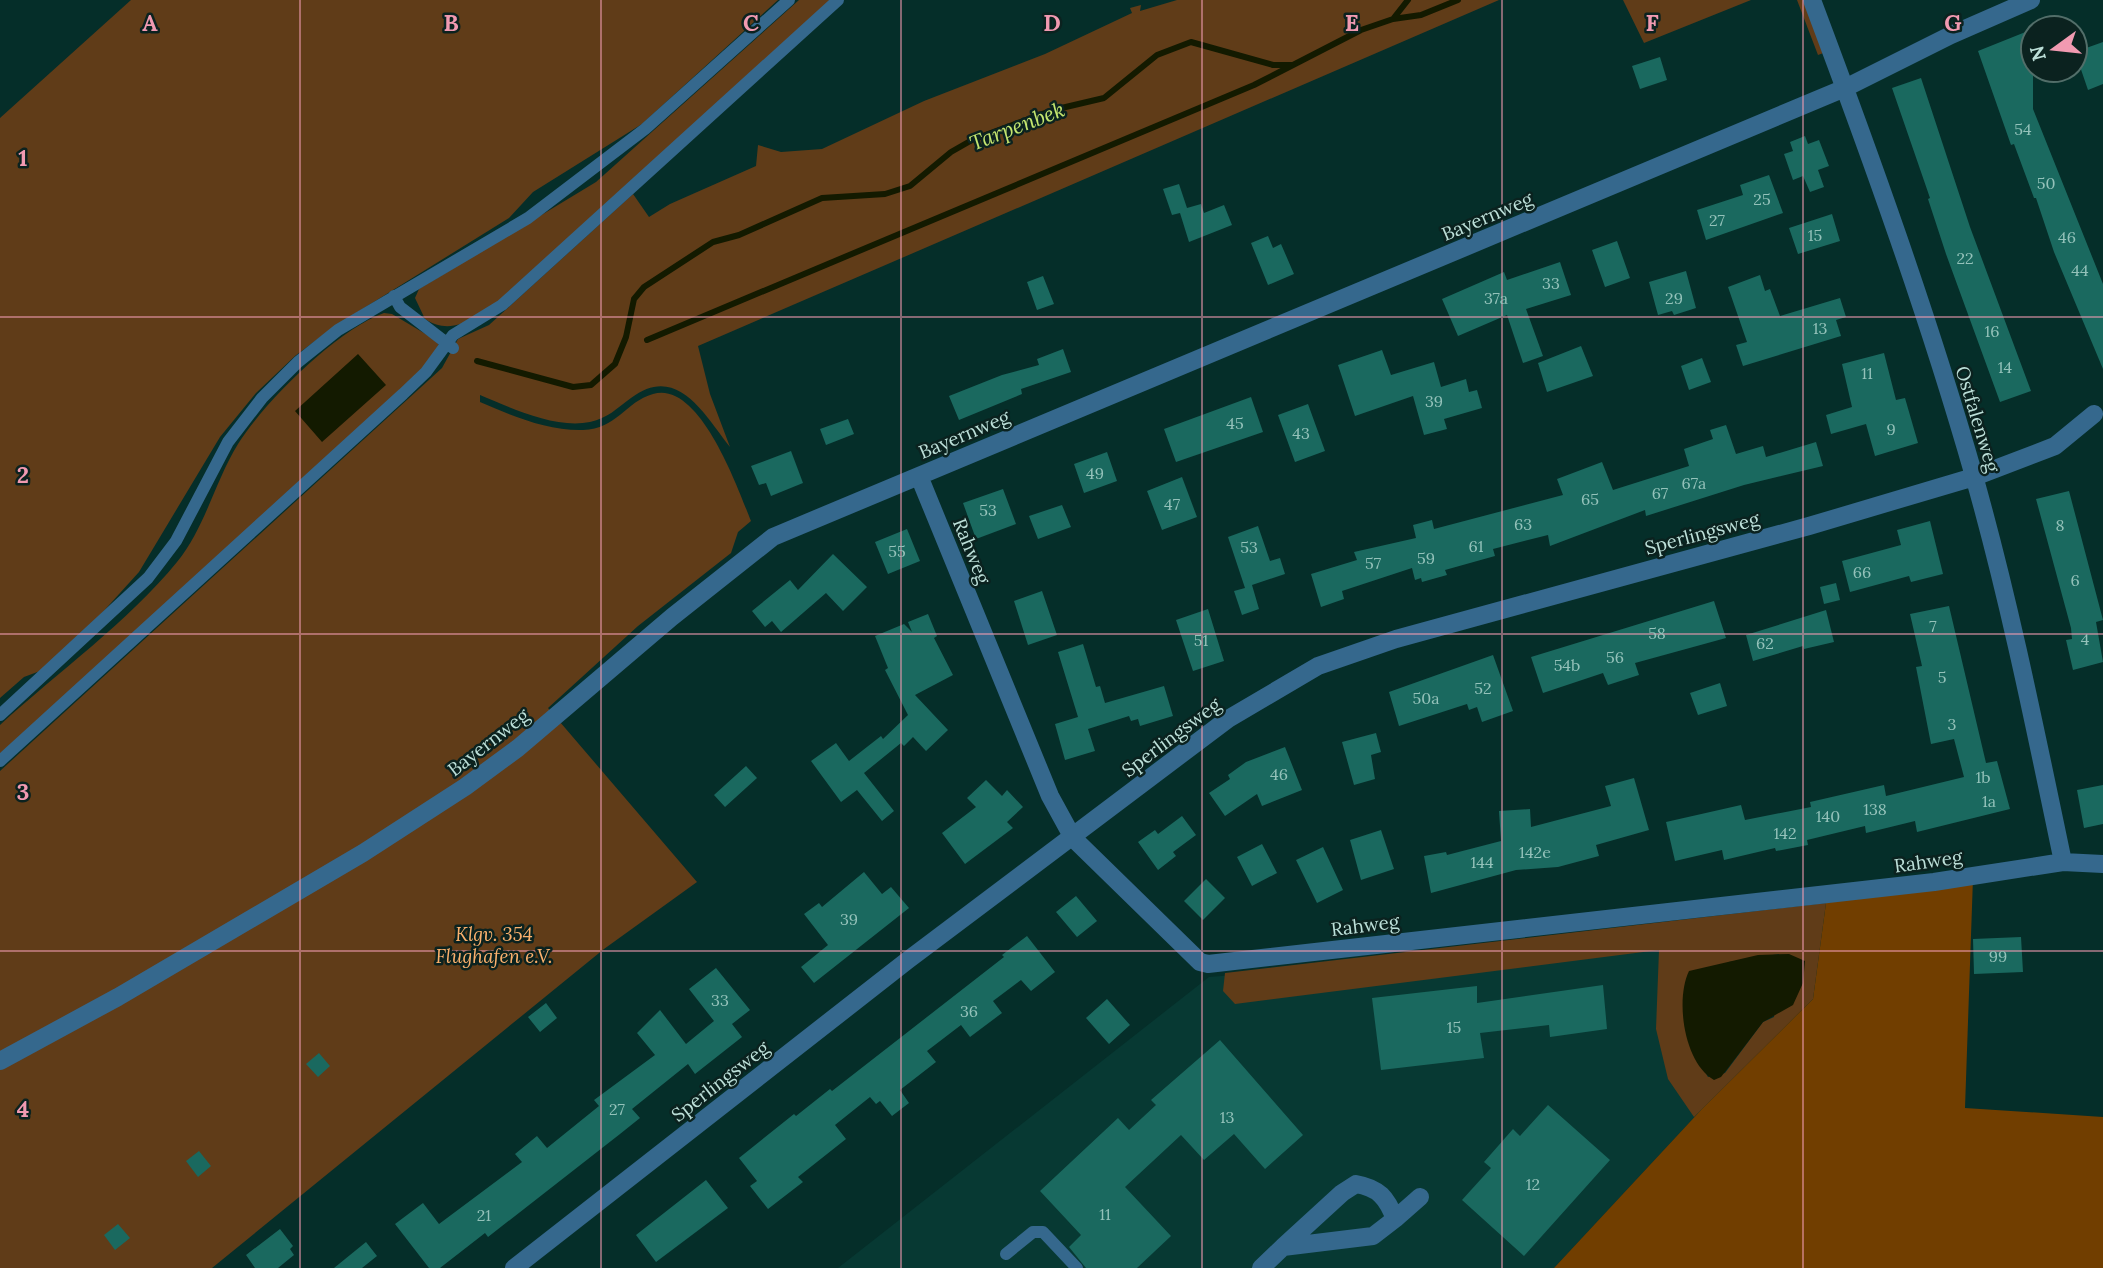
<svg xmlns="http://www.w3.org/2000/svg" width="2103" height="1268" viewBox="0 0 2103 1268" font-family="Lora,serif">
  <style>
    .built { fill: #073933 }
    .green { fill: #603c18; fill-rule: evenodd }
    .forest { fill: #713e00 }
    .water { fill: #131a00 }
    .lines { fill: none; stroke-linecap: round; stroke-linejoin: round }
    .stream { stroke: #131a00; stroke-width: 6 }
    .building { fill: #1a695f }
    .service { stroke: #35688d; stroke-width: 12 }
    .minor { stroke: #35688d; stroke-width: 18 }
    .grid { fill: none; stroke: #f19ab1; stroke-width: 2; stroke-opacity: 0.55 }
    .labels { text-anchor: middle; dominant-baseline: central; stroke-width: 5; stroke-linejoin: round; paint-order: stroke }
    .number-label { font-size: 16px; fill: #94c2ba }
    .street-label { font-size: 19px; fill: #bcdfd8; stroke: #0b221f }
    .park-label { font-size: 19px; font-style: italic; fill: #fbb16d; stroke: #0b221f }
    .water-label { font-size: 21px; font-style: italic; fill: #c5e66f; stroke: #0b221f }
    .grid-label { font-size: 23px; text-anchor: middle; font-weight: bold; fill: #f19ab1; stroke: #0b221f; stroke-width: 5; stroke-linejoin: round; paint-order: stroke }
  </style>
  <rect width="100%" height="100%" fill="#052e29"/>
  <path class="built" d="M1667,941L1702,1109L1554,1268H838L1209,977Z"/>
  <path class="green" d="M131,0H778L642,124L533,192L509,218L335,326L295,356L256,393L220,437L139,572L101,614L40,671L24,677L0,698V118Z
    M799,0H832L500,303C476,317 452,337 425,319L415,298L419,289L596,182Z
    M1177,0H1499L698,346L710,394L730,447C704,414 677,363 631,398C616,409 608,418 590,422C555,429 511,408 480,395V402C512,416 548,431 583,430C617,429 625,402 653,394C700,380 738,489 751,521L738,532L731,553L638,626L548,708L697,882L604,949L212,1268H0V771L442,368L458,339L489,325L633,194L649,217L670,204L756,166L758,145L781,152L822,149L924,101L1045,54L1132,13L1130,8L1141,5L1140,11Z
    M1623,0H1751L1644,43Z
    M1797,0H1807L1826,52L1818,55Z
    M384,313L392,314L434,339L439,345L425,369L0,757V725C58,672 128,622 177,562C205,528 215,481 238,444C264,402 338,329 384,313Z
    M1826,903L1813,999L1694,1117L1668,1079L1656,1029L1659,950L1235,1004L1223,991L1225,973ZM1779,954L1774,1017L1763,1022L1725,1073L1708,1077L1692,1049L1729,962Z"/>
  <path class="forest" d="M1973,878L1965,1108L2103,1117V1268H1554L1702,1109L1813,999L1826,903Z"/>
  <path class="water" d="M358,354L386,385L322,442L295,411Z
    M1789,954L1805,961L1803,983L1793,1005L1763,1022L1721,1077L1714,1080C1684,1063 1675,1000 1689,971L1758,955Z"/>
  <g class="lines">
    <path class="stream" d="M1393,19L1421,15L1458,0
      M647,340L1254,85L1293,65
      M477,361L573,387L591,385L615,364L626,337L634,299L644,287L713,242L739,235L822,198L885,194L910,186L951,152L972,140L1053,110L1104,98L1157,55L1191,42L1273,65H1293L1361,30L1393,19L1408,0"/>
  </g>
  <path class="building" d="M2033,29V109L2103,284V369L2054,252L2036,198H2034L2014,144L2011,145L1978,51Z
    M2103,42V84L2088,90L2075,52Z
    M1660,57L1667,80L1640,89L1632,66Z
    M1921,78L1970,227L2031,391L2000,402L1946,254L1928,199L1930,198L1892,88Z
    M1805,136L1808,144L1819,140L1829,166L1818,170L1824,187L1810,192L1803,176L1793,180L1784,154L1793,151L1790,142Z
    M1769,175L1783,213L1706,240L1697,210L1743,195L1740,185Z
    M1179,184L1187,208L1201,204L1204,213L1224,205L1232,225L1189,242L1180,213L1172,215L1163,189Z
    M1832,214L1840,241L1798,254L1789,228Z
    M1268,236L1273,248L1281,244L1294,274L1268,285L1251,243Z
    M1617,241L1630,278L1605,287L1592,250Z
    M1560,262L1571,295L1526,309L1543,356L1523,363L1507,315L1458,336L1442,299L1504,272L1507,280Z
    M1686,271L1696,308L1674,315L1672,311L1658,315L1649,282Z
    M1760,275L1765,291L1770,289L1780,316L1840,298L1846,317L1836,320L1841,336L1743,366L1736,345L1747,342L1728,287Z
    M1043,276L1054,304L1037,310L1027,282Z
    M1581,346L1593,376L1547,392L1538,363Z
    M1063,349L1071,372L1021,389L1022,394L959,420L949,396L1002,375L1039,365L1037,359Z
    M1382,350L1391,375L1434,362L1441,387L1466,379L1469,392L1477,390L1482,408L1444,419L1447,429L1424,435L1413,396L1355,416L1338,365Z
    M1884,353L1896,400L1905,398L1918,443L1875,456L1866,424L1831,434L1826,415L1852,407L1842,364Z
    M1702,358L1711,382L1689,390L1681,366Z
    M1251,397L1263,432L1176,462L1164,429Z
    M1308,404L1325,451L1295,462L1278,415Z
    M848,419L854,434L826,445L820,429Z
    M1726,425L1736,454L1763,446L1766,457L1816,442L1823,466L1744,485L1646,516L1645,510L1550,546L1548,535L1493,549L1495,556L1445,570L1447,575L1422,582L1421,578L1415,580L1412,568L1342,591L1344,599L1321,607L1311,574L1357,560L1354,552L1416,538L1413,525L1432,520L1434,529L1563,495L1557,479L1602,462L1613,490L1689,466L1684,449L1713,439L1710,430Z
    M791,451L803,483L771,496L766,483L759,485L751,466Z
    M1107,452L1117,481L1084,493L1074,464Z
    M1182,477L1197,517L1162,530L1147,491Z
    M1003,489L1016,524L976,539L963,503Z
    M2069,491L2103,620L2096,622L2103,662L2073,670L2066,640L2072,639L2071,628L2036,499Z
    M1062,505L1071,527L1038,539L1029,516Z
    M1930,521L1943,574L1911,582L1909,576L1850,592L1842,561L1901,545L1897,530Z
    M1258,526L1270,561L1280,558L1285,574L1252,585L1259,609L1242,615L1234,591L1245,588L1228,537Z
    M907,529L920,561L888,574L875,542Z
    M833,554L867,587L843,611L826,593L781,632L772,621L765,627L752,611L790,580L798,590Z
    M1836,583L1840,600L1824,604L1820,587Z
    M1042,591L1057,635L1028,645L1014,601Z
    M1714,601L1726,638L1635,663L1639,675L1608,685L1603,673L1543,693L1531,657Z
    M1949,606L1986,763L1997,761L2010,809L1917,832L1915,821L1866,833L1865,826L1807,840L1808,845L1776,851L1775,848L1724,860L1722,850L1675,861L1666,822L1741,805L1745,820L1811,807L1810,802L1884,785L1886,796L1964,777L1954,739L1931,744L1916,667L1922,666L1910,614Z
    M1208,609L1224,661L1193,671L1176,620Z
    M1826,610L1834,642L1804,649L1803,646L1753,661L1746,635Z
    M928,614L937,636L934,638L953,675L915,695L948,730L926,751L913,737L904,746L901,743L864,773L894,811L882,821L857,790L841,802L811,761L836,743L849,761L881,736L883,739L908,715L885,670L888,668L875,636L904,624L912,632L908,622Z
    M1083,644L1096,687L1100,686L1105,703L1164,686L1173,716L1140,726L1138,719L1131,721L1129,716L1088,729L1095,751L1065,760L1055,724L1078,717L1058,652Z
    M1493,655L1513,711L1482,722L1477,707L1469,710L1467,704L1399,726L1389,692Z
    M1720,683L1727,706L1698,715L1690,693Z
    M1376,733L1381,752L1371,755L1375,779L1354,785L1342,742Z
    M1285,747L1302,790L1262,806L1257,794L1225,816L1209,793L1230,779L1228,775L1246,762Z
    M746,766L757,778L725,807L714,795Z
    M1634,778L1649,830L1596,845L1599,856L1558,867L1516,870L1431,893L1424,856L1446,852L1447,855L1501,841L1499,811L1530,809L1531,827L1611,806L1605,786Z
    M986,780L1002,796L1007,790L1023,807L1007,822L1013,828L965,864L942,833L976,807L967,798Z
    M2103,785V824L2084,828L2077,790Z
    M1182,816L1196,835L1173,852L1176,856L1158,870L1138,842L1155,830L1158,834Z
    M1381,830L1394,869L1361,880L1350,840Z
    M1262,844L1277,873L1252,886L1237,857Z
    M1323,847L1343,890L1317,903L1296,860Z
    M864,872L882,894L891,887L909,908L814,983L801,967L828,945L804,914L819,903L822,907Z
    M1206,879L1225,898L1203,920L1184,901Z
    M1076,896L1097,921L1077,937L1056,912Z
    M1027,936L1055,972L1031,991L1021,980L993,1001L1002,1013L970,1037L961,1025L927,1051L936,1062L900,1090L909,1103L892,1116L880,1101L876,1104L870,1097L835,1125L846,1139L798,1177L803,1182L768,1209L750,1186L757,1181L739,1158L794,1114L796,1116L830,1089L832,1091L1004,957L1002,955Z
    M2021,937L2023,972L1974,974L1973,939Z
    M716,968L750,1010L732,1024L742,1037L695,1074L688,1064L632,1109L640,1118L620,1134L488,1237L485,1233L440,1268H429L395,1224L423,1203L439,1224L522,1162L515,1154L537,1136L547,1148L599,1106L594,1100L655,1055L637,1033L660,1010L686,1044L714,1021L689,989Z
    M1603,985L1607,1029L1550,1037L1549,1025L1480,1033L1484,1058L1381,1070L1372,998L1477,986V1003Z
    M1107,999L1130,1025L1109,1044L1086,1018Z
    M546,1003L557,1018L540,1032L528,1017Z
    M1220,1040L1303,1135L1265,1169L1234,1134L1204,1160L1181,1135L1125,1187L1171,1236L1137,1268H1086L1069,1247L1081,1235L1040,1191L1118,1118L1129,1130L1156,1105L1151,1100Z
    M319,1053L330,1066L318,1077L306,1064Z
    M1548,1105L1610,1160L1524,1256L1462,1200L1491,1168L1484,1162L1513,1129L1520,1136Z
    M199,1151L211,1166L198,1177L186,1161Z
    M706,1180L728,1208L656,1262L636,1235Z
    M118,1224L130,1238L115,1250L104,1235Z
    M280,1229L293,1246L290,1249L294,1255L278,1268H255L246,1255Z
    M366,1242L377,1256L362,1268H334Z"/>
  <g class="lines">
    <path class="service" d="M394,296L400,307L453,348
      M0,715L148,578L176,541L228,442L262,398L298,362L338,330L528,218L645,129L789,0
      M0,761L403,394L426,372L453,335L502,305L838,0
      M1006,1254L1033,1232H1043L1077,1268"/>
    <path class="minor" d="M1812,0C1871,157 1928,315 1974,476C2010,603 2036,733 2063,862
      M919,476L1050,796L1073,838L1200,962L1208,964L1934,882L2063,862L2103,864
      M0,1061L118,997L363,853L465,787L518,748L672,617L773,537L1845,88L1951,35L2031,0
      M1395,1219L1420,1197
      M514,1268L908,960L1228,719L1318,666L1396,639L1809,526L1974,477L2055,446L2094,414
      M1261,1268L1283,1247L1373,1236L1395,1219C1387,1198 1379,1188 1356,1184L1342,1193L1283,1247"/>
  </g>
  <path class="grid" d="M300,0V1268M601,0V1268M901,0V1268M1202,0V1268M1502,0V1268M1803,0V1268M0,317H2103M0,634H2103M0,951H2103"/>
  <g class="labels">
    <g class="number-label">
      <text x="2023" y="129">54</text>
      <text x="2046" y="183">50</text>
      <text x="1762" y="199">25</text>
      <text x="1717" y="220">27</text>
      <text x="1815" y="235">15</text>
      <text x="2067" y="237">46</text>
      <text x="1965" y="258">22</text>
      <text x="2080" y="270">44</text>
      <text x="1551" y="283">33</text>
      <text x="1496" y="298">37a</text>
      <text x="1674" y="298">29</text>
      <text x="1820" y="328">13</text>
      <text x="1992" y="331">16</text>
      <text x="2005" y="367">14</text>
      <text x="1867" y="373">11</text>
      <text x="1434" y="401">39</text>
      <text x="1235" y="423">45</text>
      <text x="1891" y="429">9</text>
      <text x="1301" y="433">43</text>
      <text x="1095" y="473">49</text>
      <text x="1694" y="483">67a</text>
      <text x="1660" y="493">67</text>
      <text x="1590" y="499">65</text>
      <text x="1172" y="504">47</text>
      <text x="988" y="510">53</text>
      <text x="1523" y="524">63</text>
      <text x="2060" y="525">8</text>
      <text x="1476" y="546">61</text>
      <text x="1249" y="547">53</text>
      <text x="897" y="551">55</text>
      <text x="1426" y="558">59</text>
      <text x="1373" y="563">57</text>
      <text x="1862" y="572">66</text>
      <text x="2075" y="580">6</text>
      <text x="1933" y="626">7</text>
      <text x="1657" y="633">58</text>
      <text x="2085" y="639">4</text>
      <text x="1201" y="640">51</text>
      <text x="1765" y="643">62</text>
      <text x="1615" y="657">56</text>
      <text x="1567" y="665">54b</text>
      <text x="1942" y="677">5</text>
      <text x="1483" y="688">52</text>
      <text x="1426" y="698">50a</text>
      <text x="1952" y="724">3</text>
      <text x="1279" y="774">46</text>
      <text x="1983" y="777">1b</text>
      <text x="1989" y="801">1a</text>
      <text x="1875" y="809">138</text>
      <text x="1828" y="816">140</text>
      <text x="1785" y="833">142</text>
      <text x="1535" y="852">142e</text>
      <text x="1482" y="862">144</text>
      <text x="849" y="919">39</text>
      <text x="1998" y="956">99</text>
      <text x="720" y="1000">33</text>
      <text x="969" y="1011">36</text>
      <text x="1454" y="1027">15</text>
      <text x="617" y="1109">27</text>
      <text x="1227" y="1117">13</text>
      <text x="1533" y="1184">12</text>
      <text x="1105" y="1214">11</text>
      <text x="484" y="1215">21</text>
    </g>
    <g class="street-label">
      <text transform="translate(1487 216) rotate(-23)">Bayernweg</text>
      <text transform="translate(1978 419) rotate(73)">Ostfalenweg</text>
      <text transform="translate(964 434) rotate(-23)">Bayernweg</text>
      <text transform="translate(1702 533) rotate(-15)">Sperlingsweg</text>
      <text transform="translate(972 551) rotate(68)">Rahweg</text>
      <text transform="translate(1171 737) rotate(-37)">Sperlingsweg</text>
      <text transform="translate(488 742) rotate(-38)">Bayernweg</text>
      <text transform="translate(1928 861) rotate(-8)">Rahweg</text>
      <text transform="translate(1365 925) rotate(-7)">Rahweg</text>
      <text transform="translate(720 1081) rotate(-38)">Sperlingsweg</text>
    </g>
    <g class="park-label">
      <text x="494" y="934">Klgv. 354<tspan x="494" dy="22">Flughafen e.V.</tspan></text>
    </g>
    <g class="water-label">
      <text transform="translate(1017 126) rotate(-21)">Tarpenbek</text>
    </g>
  </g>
  <g class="grid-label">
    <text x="150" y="31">A</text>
    <text x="451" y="31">B</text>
    <text x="751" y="31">C</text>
    <text x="1052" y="31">D</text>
    <text x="1352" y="31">E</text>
    <text x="1652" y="31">F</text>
    <text x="1953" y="31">G</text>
    <text x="23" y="166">1</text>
    <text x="23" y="483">2</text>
    <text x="23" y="800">3</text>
    <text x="23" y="1117">4</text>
  </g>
  <g transform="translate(2054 49) rotate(255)"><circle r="33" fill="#0b221f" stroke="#526e69" stroke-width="2"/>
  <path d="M0-5L12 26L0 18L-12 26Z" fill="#f19ab1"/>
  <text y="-10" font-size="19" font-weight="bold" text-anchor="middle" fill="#bcdfd8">N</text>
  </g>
</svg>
